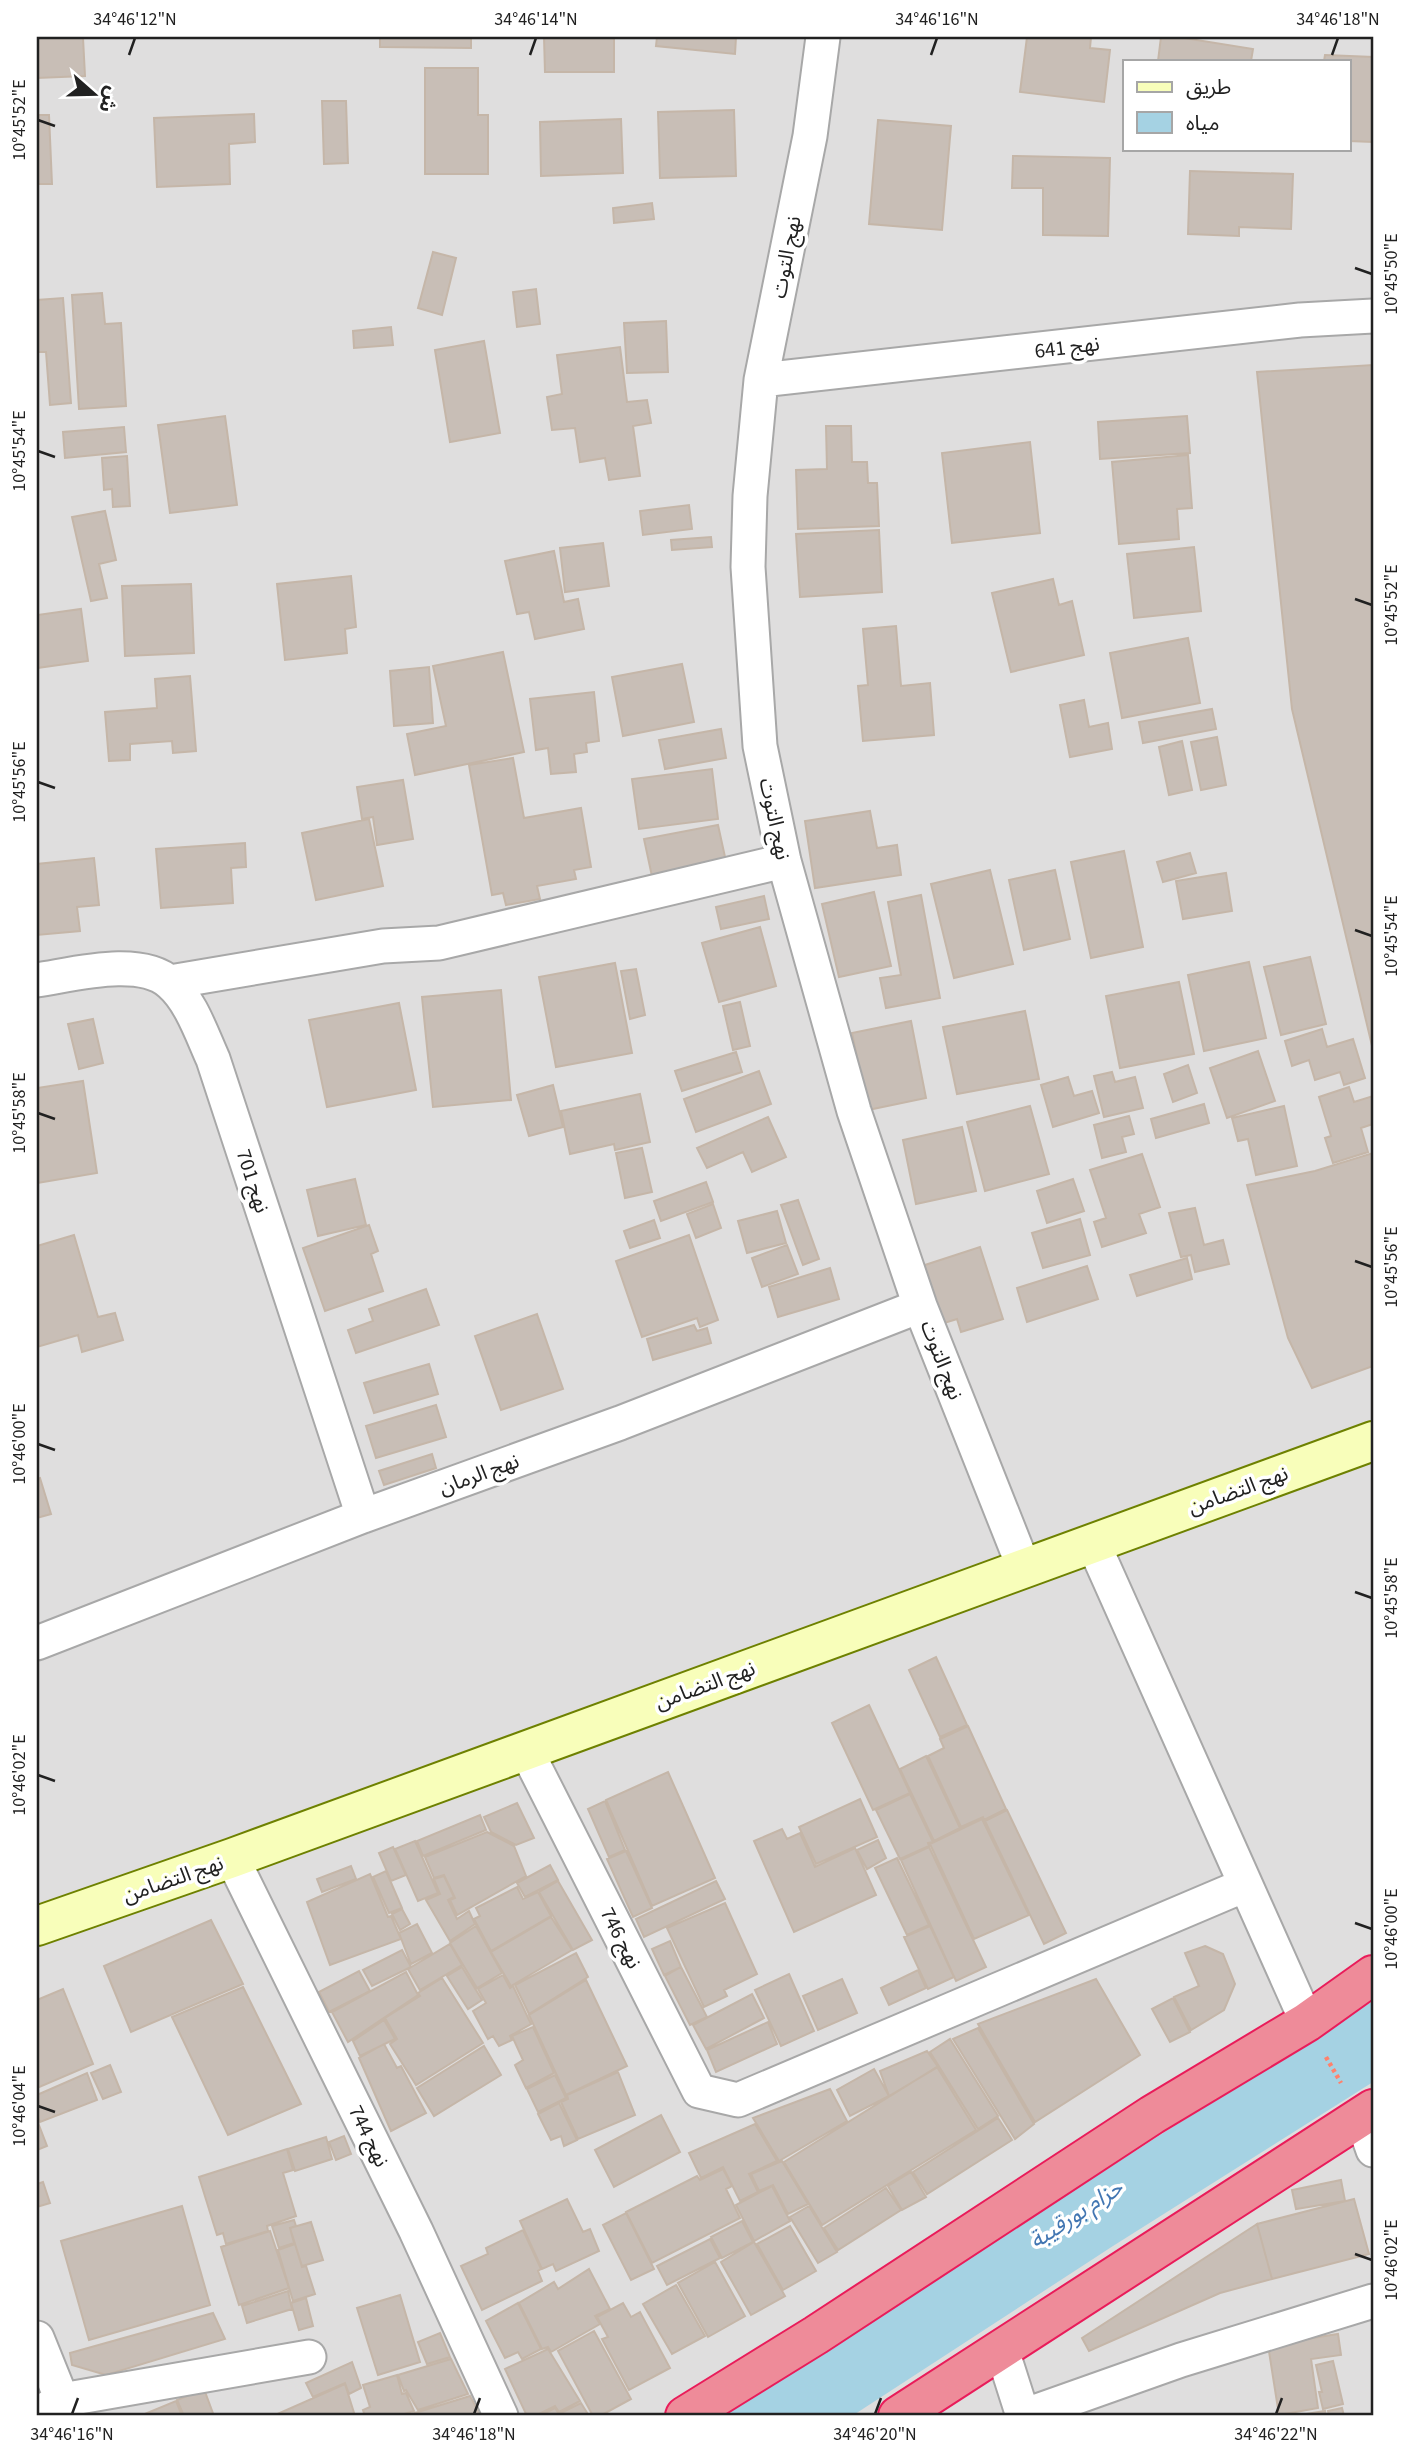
<svg xmlns="http://www.w3.org/2000/svg" width="1410" height="2453" viewBox="0 0 1410 2453" font-family="'Source Sans 3','Noto Sans Arabic',sans-serif">
  <style>
    .residential { fill: #dfdede; fill-rule: evenodd }
    .water { fill: #a5d2e3 }
    .building { fill: #c8beb6; stroke: #c5b6a8; stroke-width: 2 }
    .lines { fill: none; stroke-linecap: round; stroke-linejoin: round }
    .street-casing { stroke: #a8a8a8; stroke-width: 37 }
    .secondary-casing { stroke: #6e8100; stroke-width: 42 }
    .highway-casing { stroke: #e91c5a; stroke-width: 42 }
    .path { stroke: #ff816c; stroke-width: 4.5; stroke-dasharray: 3.5 3.5; stroke-linecap: butt }
    .street { stroke: #fff; stroke-width: 33 }
    .secondary { stroke: #f8feba; stroke-width: 38 }
    .highway { stroke: #ee8b99; stroke-width: 38 }
    .ticks { fill: none; stroke: #212121; stroke-width: 2.5 }
    .labels { text-anchor: middle; dominant-baseline: central; stroke-width: 7; stroke-linejoin: round; paint-order: stroke }
    .street-label { font-size: 21px; fill: #212121; stroke: #fff }
    .water-label { font-size: 23px; font-style: italic; fill: #4276b2; stroke: #fff }
    .neatline { fill: none; stroke: #212121; stroke-width: 2.5 }
    .ticks-label { font-size: 18px; text-anchor: middle; fill: #212121 }
  </style>
  <rect width="100%" height="100%" fill="#f2efe8"/>
  <path class="residential" d="M37,37H1373V2416H37ZM1125,61H1349V149H1125Z"/>
  <path class="water" d="M1373,2001V2082L1113,2246L852,2416H724L1160,2135Z"/>
  <path class="building" d="M37,37L83,38L85,76L37,78Z
    M380,37H471V48L380,47Z
    M544,37H614V72H545Z
    M657,37H736L735,54L656,46Z
    M1027,37H1091L1090,48L1110,50L1104,102L1020,92Z
    M1161,37H1178L1253,49L1251,61H1158Z
    M1325,55L1373,57V142L1349,141V61H1324Z
    M425,68H478V115H488V174H425Z
    M322,101H346L348,163L324,164Z
    M734,110L736,176L660,178L658,112Z
    M254,114L255,142L229,144L230,184L157,187L154,118Z
    M37,115H49L52,184H37Z
    M621,119L623,173L541,176L540,122Z
    M878,120L951,126L942,230L869,224Z
    M1013,156L1110,158L1108,236L1043,235V188H1012Z
    M1190,171L1293,174L1291,229L1239,227V236L1188,234Z
    M652,203L654,219L614,223L613,208Z
    M433,252L456,258L442,315L418,308Z
    M536,289L540,324L517,327L513,292Z
    M102,293L105,324L121,323L126,406L79,409L72,295Z
    M63,298L71,403L50,405L46,352H37V300Z
    M666,321L668,372L627,373L624,323Z
    M391,327L393,345L354,348L353,331Z
    M484,341L500,433L450,442L435,350Z
    M620,347L627,402L647,400L651,423L633,426L640,476L609,480L605,458L580,462L575,428L552,430L547,397L562,394L557,355Z
    M1373,365V1050L1292,709L1257,372Z
    M225,416L237,505L170,513L158,425Z
    M1187,416L1190,453L1100,459L1098,422Z
    M826,426H851L852,462H867L868,483H877L879,526L798,529L796,470L827,469Z
    M124,427L126,452L65,458L63,432Z
    M1030,442L1040,533L952,543L942,453Z
    M1188,455L1192,508L1177,509L1179,539L1119,544L1112,462Z
    M127,456L130,506L113,507L112,489L104,490L102,458Z
    M689,505L692,529L643,535L640,511Z
    M105,511L116,560L99,564L107,598L91,601L72,517Z
    M879,530L882,592L800,597L796,534Z
    M711,537L712,547L672,550L671,540Z
    M603,543L609,586L565,592L560,548Z
    M1194,547L1201,611L1134,618L1127,554Z
    M554,551L564,602L578,599L584,629L535,639L529,612L517,614L505,561Z
    M351,576L356,627L345,629L347,653L285,660L277,584Z
    M1053,579L1059,605L1072,601L1084,655L1011,672L992,593Z
    M191,584L194,653L125,656L122,586Z
    M81,609L88,661L37,668V615Z
    M896,626L901,686L930,683L934,735L863,741L858,686L868,685L863,629Z
    M1188,638L1200,703L1122,718L1110,653Z
    M503,652L524,752L415,775L407,734L446,726L433,666Z
    M682,664L694,722L623,736L612,677Z
    M429,667L433,723L394,726L390,671Z
    M190,676L196,751L173,753L172,741L130,744V760L109,761L105,712L157,708L155,679Z
    M594,692L599,741L586,743L587,752L574,754L576,772L551,774L548,748L536,750L530,699Z
    M1084,700L1089,727L1108,723L1112,749L1070,757L1060,705Z
    M1212,709L1216,729L1143,743L1139,722Z
    M721,729L726,758L665,769L659,740Z
    M1217,737L1226,785L1201,790L1191,742Z
    M1182,741L1192,790L1169,795L1159,747Z
    M513,758L524,818L581,808L591,867L574,870L576,879L537,886L540,899L506,905L503,893L492,895L469,765Z
    M712,769L718,819L639,829L632,779Z
    M403,780L413,839L377,845L373,817L362,819L357,787Z
    M870,811L877,848L897,845L901,875L815,888L805,821Z
    M369,819L383,886L316,900L302,833Z
    M718,825L727,866L653,881L644,839Z
    M245,843L246,867L231,868L233,903L161,908L156,849Z
    M1124,851L1143,947L1091,958L1071,862Z
    M1190,853L1196,873L1163,882L1157,862Z
    M94,858L99,905L77,907L80,931L37,935V864Z
    M990,870L1013,964L954,978L931,884Z
    M1055,870L1070,939L1024,950L1009,880Z
    M1226,873L1232,911L1183,919L1176,881Z
    M874,892L891,966L839,977L822,904Z
    M921,895L940,998L886,1008L880,978L901,975L888,902Z
    M764,896L769,919L721,929L716,907Z
    M760,927L776,986L719,1002L702,943Z
    M1310,957L1326,1024L1281,1035L1264,967Z
    M1249,962L1266,1038L1204,1051L1188,975Z
    M615,963L632,1053L556,1067L539,977Z
    M636,969L645,1015L630,1019L621,971Z
    M1179,982L1194,1054L1120,1068L1106,996Z
    M501,990L511,1100L433,1107L422,997Z
    M740,1002L750,1046L733,1050L723,1006Z
    M399,1003L416,1090L327,1107L309,1020Z
    M1025,1011L1039,1079L957,1094L943,1027Z
    M93,1019L103,1063L79,1069L68,1024Z
    M911,1021L926,1098L868,1110L852,1033Z
    M1322,1029L1327,1047L1353,1039L1365,1078L1344,1085L1340,1072L1315,1080L1309,1060L1292,1066L1285,1041Z
    M1258,1051L1275,1101L1227,1118L1210,1068Z
    M736,1052L742,1072L682,1091L675,1071Z
    M1188,1065L1197,1093L1173,1102L1164,1074Z
    M759,1071L771,1104L696,1132L684,1099Z
    M1112,1072L1115,1082L1135,1077L1143,1108L1104,1117L1094,1076Z
    M1068,1077L1074,1096L1092,1091L1099,1113L1053,1127L1041,1085Z
    M83,1081L97,1173L37,1183V1088Z
    M553,1085L563,1127L529,1136L517,1095Z
    M1349,1087L1354,1102L1373,1096V1124L1361,1128L1368,1152L1333,1163L1325,1138L1331,1136L1319,1097Z
    M640,1094L650,1142L615,1150L614,1144L570,1154L561,1111Z
    M1204,1104L1209,1123L1156,1138L1151,1119Z
    M1030,1106L1049,1174L985,1191L967,1122Z
    M1284,1106L1297,1166L1256,1175L1248,1139L1238,1141L1232,1118Z
    M1129,1116L1134,1134L1122,1137L1126,1152L1102,1158L1094,1125Z
    M768,1117L786,1157L752,1172L743,1152L707,1168L697,1148Z
    M962,1127L976,1191L916,1204L903,1140Z
    M642,1148L652,1192L625,1198L616,1153Z
    M1373,1153V1366L1312,1388L1288,1338L1247,1185L1315,1171Z
    M1142,1154L1160,1207L1139,1214L1146,1233L1102,1247L1094,1222L1106,1218L1090,1170Z
    M355,1179L366,1225L318,1236L307,1190Z
    M1073,1179L1084,1211L1047,1223L1037,1191Z
    M706,1182L713,1202L661,1221L654,1201Z
    M798,1200L819,1259L803,1265L781,1205Z
    M713,1204L721,1228L696,1238L687,1214Z
    M1195,1208L1204,1245L1223,1240L1229,1264L1195,1272L1191,1255L1181,1257L1169,1213Z
    M777,1211L786,1243L747,1253L738,1221Z
    M1080,1219L1090,1255L1043,1268L1032,1233Z
    M654,1220L660,1238L630,1248L624,1231Z
    M369,1225L378,1251L371,1254L383,1291L325,1311L303,1248Z
    M74,1235L98,1317L115,1313L123,1340L82,1352L78,1335L37,1347V1246Z
    M689,1235L718,1320L700,1327L697,1318L642,1337L616,1261Z
    M787,1245L798,1274L762,1287L752,1258Z
    M980,1247L1003,1319L961,1332L957,1319L941,1324L922,1266Z
    M1187,1258L1192,1279L1137,1296L1130,1275Z
    M1087,1266L1098,1299L1027,1322L1017,1288Z
    M830,1268L839,1299L778,1317L769,1287Z
    M426,1289L439,1325L356,1353L348,1330L373,1321L369,1309Z
    M537,1314L563,1389L501,1410L475,1336Z
    M694,1325L697,1331L707,1328L711,1343L653,1360L647,1339Z
    M429,1364L438,1394L374,1413L364,1383Z
    M436,1405L446,1437L376,1458L366,1426Z
    M432,1454L436,1468L384,1485L379,1471Z
    M40,1478L51,1514L37,1518V1479Z
    M936,1657L967,1725L940,1737L909,1670Z
    M869,1705L910,1793L873,1810L832,1723Z
    M968,1726L1006,1809L984,1820L983,1817L961,1827L928,1756L944,1748L940,1739Z
    M926,1756L960,1828L934,1841L900,1769Z
    M668,1772L715,1878L652,1906L606,1800Z
    M910,1794L933,1842L928,1843L929,1846L900,1859L876,1810Z
    M860,1799L877,1837L816,1864L799,1827Z
    M605,1801L625,1850L609,1857L588,1809Z
    M517,1803L534,1838L516,1845L491,1832L484,1817Z
    M1007,1810L1066,1933L1044,1944L985,1821Z
    M480,1815L486,1830L423,1856L417,1841Z
    M982,1819L1029,1915L974,1939L930,1844Z
    M782,1829L787,1839L800,1833L815,1867L855,1848L876,1895L794,1932L754,1841Z
    M487,1832L514,1846L526,1876L457,1915L450,1900L455,1898L444,1875L434,1878L425,1857Z
    M878,1840L886,1858L867,1869L857,1850Z
    M415,1841L438,1893L418,1901L395,1849Z
    M393,1847L406,1875L391,1881L379,1853Z
    M929,1847L986,1967L956,1981L901,1860Z
    M626,1851L652,1908L633,1917L607,1859Z
    M897,1858L929,1925L907,1935L875,1868Z
    M550,1865L558,1880L525,1897L517,1883Z
    M351,1866L356,1879L322,1892L317,1879Z
    M386,1871L402,1908L389,1913L373,1877Z
    M370,1874L388,1917L391,1916L401,1939L330,1965L307,1902Z
    M444,1876L454,1897L448,1900L457,1919L469,1911L475,1924L450,1941L426,1900L440,1894L434,1879Z
    M558,1881L592,1940L573,1950L539,1892Z
    M716,1881L725,1899L644,1937L636,1919Z
    M517,1887L523,1899L538,1892L551,1916L491,1951L474,1919L480,1916L476,1908Z
    M725,1903L757,1974L724,1990L727,1996L704,2007L667,1928Z
    M402,1909L410,1924L400,1930L392,1914Z
    M551,1917L572,1950L511,1986L491,1952Z
    M211,1920L243,1984L131,2032L104,1966Z
    M417,1924L432,1953L411,1964L399,1933Z
    M476,1926L502,1973L477,1988L450,1943Z
    M930,1926L954,1977L928,1989L904,1937Z
    M670,1941L681,1967L664,1975L652,1949Z
    M450,1944L462,1965L420,1990L408,1969Z
    M1205,1946L1223,1954L1235,1984L1224,2010L1191,2030L1174,1997L1199,1986L1185,1953Z
    M402,1950L411,1967L372,1986L363,1970Z
    M576,1953L588,1977L529,2014L515,1985Z
    M462,1967L482,2000L468,2009L447,1976Z
    M681,1967L707,2017L690,2025L665,1976Z
    M918,1970L926,1988L889,2005L881,1988Z
    M359,1971L370,1991L329,2012L319,1992Z
    M406,1972L418,1995L348,2042L332,2012Z
    M789,1974L814,2031L781,2046L755,1990Z
    M503,1975L510,1988L513,1986L531,2024L510,2036L512,2040L499,2046L493,2036L488,2039L473,2011L486,2003L478,1989Z
    M442,1978L483,2043L416,2085L390,2044L397,2039L385,2018L420,1996L418,1993Z
    M842,1979L857,2013L818,2030L803,1996Z
    M1096,1979L1140,2055L1035,2122L978,2024Z
    M586,1980L627,2066L566,2095L529,2015Z
    M243,1987L301,2104L228,2135L172,2017Z
    M63,1989L93,2064L37,2088V2000Z
    M752,1994L764,2018L706,2049L693,2025Z
    M1173,1998L1190,2032L1170,2042L1152,2009Z
    M384,2020L395,2039L360,2056L353,2041Z
    M768,2022L777,2044L716,2072L707,2050Z
    M533,2027L554,2073L526,2088L515,2065L523,2060L512,2036Z
    M978,2028L1034,2124L1015,2139L953,2039Z
    M950,2039L998,2116L978,2129L930,2052Z
    M384,2044L397,2068L401,2066L426,2113L391,2131L359,2058Z
    M484,2046L501,2075L434,2116L417,2088Z
    M927,2051L938,2067L889,2096L880,2071Z
    M110,2065L121,2092L103,2099L91,2073Z
    M937,2067L976,2130L822,2225L784,2162Z
    M874,2069L889,2096L850,2116L837,2090Z
    M618,2072L635,2115L578,2139L561,2102L568,2099L567,2095Z
    M87,2073L97,2100L40,2122L37,2115V2095Z
    M555,2075L566,2098L538,2112L527,2089Z
    M830,2089L847,2121L779,2161L753,2118Z
    M559,2103L577,2140L564,2146L561,2136L551,2140L538,2114Z
    M661,2115L680,2152L614,2187L595,2150Z
    M998,2118L1012,2140L927,2194L913,2172Z
    M37,2120L47,2146L37,2150Z
    M755,2124L777,2161L749,2174L758,2192L740,2201L723,2167L701,2178L689,2153Z
    M344,2136L351,2154L336,2160L329,2142Z
    M326,2137L332,2159L295,2171L288,2149Z
    M287,2149L293,2170L283,2173L296,2216L267,2226L268,2231L226,2244L223,2233L217,2235L199,2177Z
    M782,2161L808,2204L788,2214L773,2185L759,2191L751,2174Z
    M723,2169L732,2186L726,2189L740,2218L652,2263L626,2212L697,2176L700,2180Z
    M911,2172L926,2197L902,2210L888,2186Z
    M1341,2180L1345,2201L1296,2209L1292,2190Z
    M43,2182L50,2203L37,2207V2184Z
    M772,2186L790,2221L754,2241L736,2205Z
    M886,2188L901,2210L838,2250L824,2228Z
    M567,2199L583,2232L590,2229L599,2251L556,2271L553,2264L542,2269L520,2221Z
    M1354,2199L1369,2254L1272,2279L1257,2224Z
    M182,2206L210,2305L89,2340L61,2241Z
    M809,2206L837,2252L818,2263L790,2217Z
    M626,2213L654,2269L631,2280L603,2225Z
    M294,2220L296,2226L290,2228L294,2243L279,2248L272,2226Z
    M742,2221L753,2242L722,2258L711,2237Z
    M311,2222L323,2260L302,2266L290,2228Z
    M1257,2224L1272,2279L1220,2293L1089,2351L1082,2338Z
    M790,2226L816,2271L783,2290L757,2244Z
    M523,2230L541,2269L538,2271L542,2281L482,2310L461,2266L488,2254L486,2248Z
    M270,2231L289,2288L239,2305L221,2247Z
    M710,2239L720,2258L667,2285L657,2266Z
    M754,2242L785,2296L751,2315L721,2262Z
    M295,2244L302,2267L306,2266L315,2294L293,2301L278,2250Z
    M715,2262L745,2316L708,2337L678,2283Z
    M589,2269L610,2309L595,2316L600,2324L551,2352L548,2347L542,2349L519,2303L554,2282L558,2289Z
    M676,2285L705,2336L672,2354L643,2304Z
    M288,2291L292,2309L247,2323L242,2306Z
    M400,2295L420,2362L378,2375L357,2308Z
    M306,2298L313,2326L299,2330L291,2303Z
    M518,2303L541,2349L522,2359L518,2352L505,2358L486,2321Z
    M623,2303L631,2317L640,2312L670,2368L629,2390L602,2339L608,2337L597,2317Z
    M213,2313L225,2339L106,2375L72,2365L70,2353Z
    M594,2331L631,2399L600,2416H593L558,2351Z
    M440,2333L450,2357L427,2364L418,2342Z
    M1338,2334L1341,2355L1311,2359L1318,2408L1279,2415L1268,2345Z
    M548,2349L580,2401L559,2412L555,2406L535,2416H527L505,2369Z
    M451,2359L468,2394L418,2410L406,2390L404,2391L398,2375Z
    M1333,2361L1343,2404L1323,2409L1319,2392H1322L1316,2365Z
    M352,2362L361,2388L349,2394L345,2383L313,2397L306,2383Z
    M397,2375L402,2394L406,2393L414,2411L398,2416H365L363,2410L370,2407L363,2385Z
    M345,2384L355,2416H273Z
    M204,2389L214,2416H184L177,2400Z
    M470,2396L481,2416H405Z
    M176,2401L182,2416H140Z
    M581,2403L589,2416H539L555,2408L559,2414Z
    M1342,2408L1344,2416H1329L1328,2411Z
    M1325,2411L1326,2416H1294Z"/>
  <g class="lines">
    <g class="street-casing">
      <path id="street" d="M823,37L810,136L761,380L750,496L748,567L760,746L784,861L854,1111L920,1306L1024,1568
        M761,380L1300,320L1373,316
        M37,980C72,975 140,956 170,983C191,1001 202,1035 213,1059L363,1516
        M170,982L383,946L439,943L784,861
        M1093,1543L1307,2022
        M37,1643L363,1516L620,1423L920,1306
        M526,1750L699,2091L738,2100L1245,1885
        M232,1858L416,2231L501,2416
        M1361,2116L1373,2150
        M37,2338L62,2400
        M1002,2350L1023,2416L1181,2360L1373,2301
        M37,2414L62,2400L309,2357"/>
    </g>
    <g class="secondary-casing">
      <path id="secondary" d="M37,1926L232,1858L1373,1441"/>
    </g>
    <g class="highway-casing">
      <path id="highway" d="M685,2416L816,2335L1152,2115L1307,2022L1373,1975
        M898,2416L1373,2109"/>
    </g>
    <path class="path" d="M1326,2057L1341,2083"/>
    <use href="#street" class="street"/>
    <use href="#secondary" class="secondary"/>
    <use href="#highway" class="highway"/>
  </g>
  <path class="ticks" d="M129,55L135,38M530,55L536,38M931,55L937,38M1332,55L1338,38M38,120L55,126M1355,268L1372,274M38,451L55,457M1355,599L1372,605M38,782L55,788M1355,930L1372,936M38,1113L55,1119M1355,1261L1372,1267M38,1444L55,1450M1355,1592L1372,1598M38,1775L55,1781M1355,1923L1372,1929M38,2106L55,2112M1355,2254L1372,2260M72,2414L78,2398M474,2414L480,2398M875,2414L881,2398M1276,2414L1282,2398"/>
  <g class="labels">
    <g class="street-label">
      <text transform="translate(786 257) rotate(-79)">نهج التوت</text>
      <text transform="translate(1067 347) rotate(-7)">نهج 641</text>
      <text transform="translate(775 819) rotate(78)">نهج التوت</text>
      <text transform="translate(253 1181) rotate(72)">نهج 701</text>
      <text transform="translate(942 1360) rotate(69)">نهج التوت</text>
      <text transform="translate(479 1474) rotate(-20)">نهج الرمان</text>
      <text transform="translate(1238 1490) rotate(-20)">نهج التضامن</text>
      <text transform="translate(705 1685) rotate(-20)">نهج التضامن</text>
      <text transform="translate(173 1879) rotate(-19)">نهج التضامن</text>
      <text transform="translate(621 1938) rotate(63)">نهج 746</text>
      <text transform="translate(369 2136) rotate(64)">نهج 744</text>
    </g>
    <g class="water-label">
      <text transform="translate(1076 2214) rotate(-33)">حزام بورقيبة</text>
    </g>
  </g>
  <rect width="1410" height="2453" fill="none" stroke="#ffffff" stroke-width="77"/>
  <rect x="1123" y="60" width="228" height="91" fill="#ffffff" stroke="#a6a6a6" stroke-width="2"/>
  <rect x="1137" y="82" width="35" height="10" fill="#f8feba" stroke="#a6a6a6" stroke-width="2"/>
  <text x="1186" y="94" font-size="21" fill="#212121">طريق</text>
  <rect x="1137" y="112" width="35" height="21" fill="#a5d2e3" stroke="#a6a6a6" stroke-width="2"/>
  <text x="1186" y="130" font-size="21" fill="#212121">مياه</text>
  <g transform="translate(94 94) rotate(110)" stroke="#ffffff" stroke-width="5" paint-order="stroke">
  <path d="M0-5L12 26L0 18L-12 26Z" fill="#212121"/>
  <text y="-10" font-size="19" font-weight="bold" text-anchor="middle" fill="#212121">ش</text>
  </g>
  <rect x="38" y="38" width="1334" height="2376" class="neatline"/>
  <g class="ticks-label">
    <text x="135" y="25">34°46'12"N</text>
    <text x="536" y="25">34°46'14"N</text>
    <text x="937" y="25">34°46'16"N</text>
    <text x="1338" y="25">34°46'18"N</text>
    <text transform="translate(19 120) rotate(-90)" y="6">10°45'52"E</text>
    <text transform="translate(1391 274) rotate(-90)" y="6">10°45'50"E</text>
    <text transform="translate(19 451) rotate(-90)" y="6">10°45'54"E</text>
    <text transform="translate(1391 605) rotate(-90)" y="6">10°45'52"E</text>
    <text transform="translate(19 782) rotate(-90)" y="6">10°45'56"E</text>
    <text transform="translate(1391 936) rotate(-90)" y="6">10°45'54"E</text>
    <text transform="translate(19 1113) rotate(-90)" y="6">10°45'58"E</text>
    <text transform="translate(1391 1267) rotate(-90)" y="6">10°45'56"E</text>
    <text transform="translate(19 1444) rotate(-90)" y="6">10°46'00"E</text>
    <text transform="translate(1391 1598) rotate(-90)" y="6">10°45'58"E</text>
    <text transform="translate(19 1775) rotate(-90)" y="6">10°46'02"E</text>
    <text transform="translate(1391 1929) rotate(-90)" y="6">10°46'00"E</text>
    <text transform="translate(19 2106) rotate(-90)" y="6">10°46'04"E</text>
    <text transform="translate(1391 2260) rotate(-90)" y="6">10°46'02"E</text>
    <text x="72" y="2440">34°46'16"N</text>
    <text x="474" y="2440">34°46'18"N</text>
    <text x="875" y="2440">34°46'20"N</text>
    <text x="1276" y="2440">34°46'22"N</text>
  </g>
</svg>
